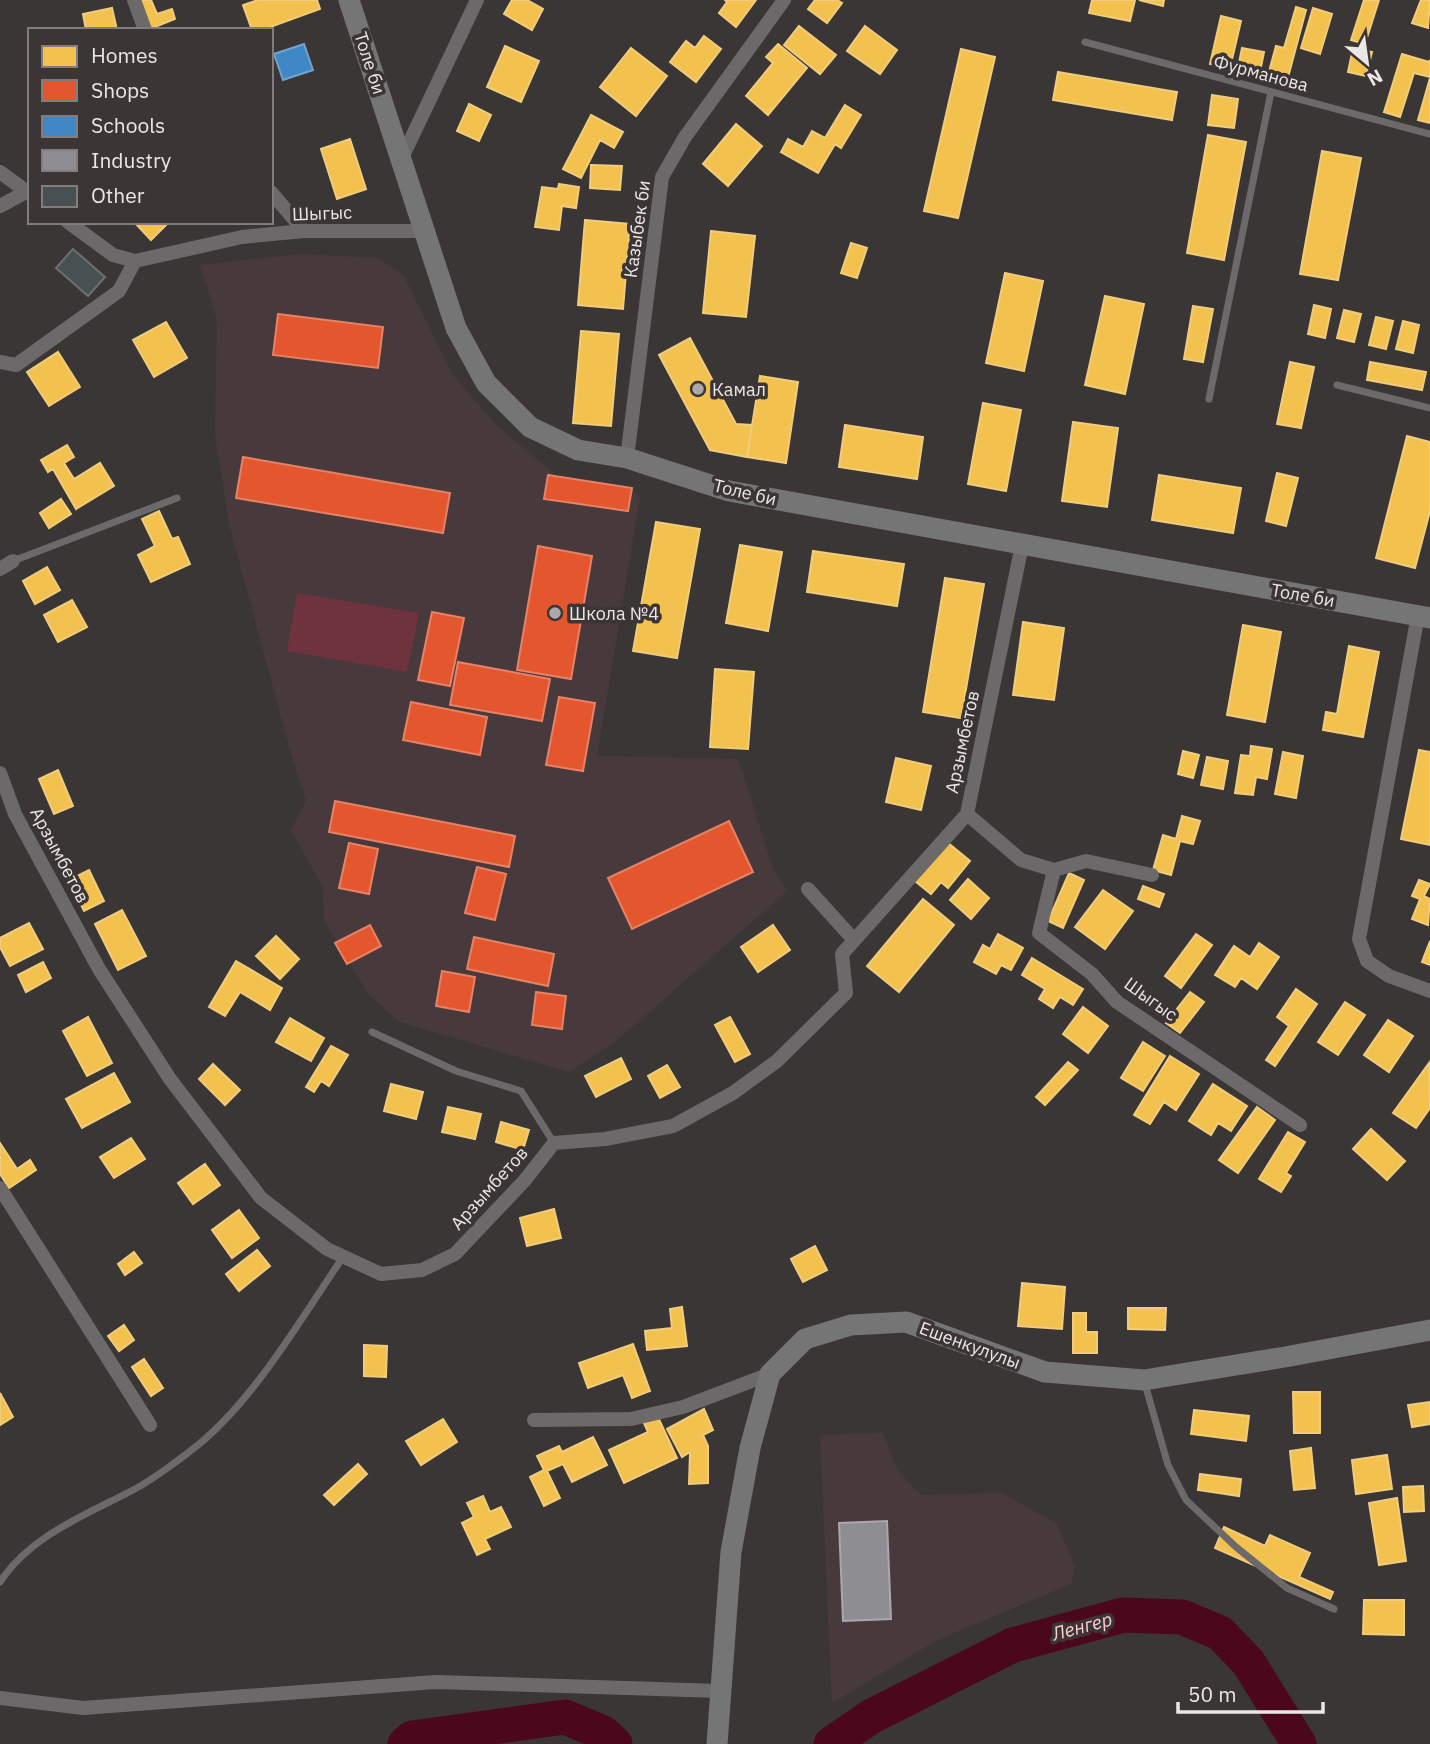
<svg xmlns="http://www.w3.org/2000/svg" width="1430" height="1744" viewBox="0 0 1430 1744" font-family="'IBM Plex Sans',sans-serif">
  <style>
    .built { fill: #483a3c }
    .green { fill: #6f333e }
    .homes { fill: #f2c14e; stroke: #f0cc7c; stroke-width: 2 }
    .shops { fill: #e4572e; stroke: #e68266; stroke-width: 2 }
    .schools { fill: #3f88c5; stroke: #73a4cf; stroke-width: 2 }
    .industry { fill: #8d8d92; stroke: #aaa8ac; stroke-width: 2 }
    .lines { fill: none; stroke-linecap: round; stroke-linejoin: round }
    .river { stroke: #4b071c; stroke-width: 35 }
    .building { fill: #485152; stroke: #6f6f6f; stroke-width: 2 }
    .lane { stroke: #6b6969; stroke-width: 7 }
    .street { stroke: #6b6969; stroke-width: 14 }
    .secondary { stroke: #767575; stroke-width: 21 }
    .poi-dot { fill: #aea9a9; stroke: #3c3535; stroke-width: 2.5 }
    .labels { text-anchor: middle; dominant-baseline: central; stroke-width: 7; stroke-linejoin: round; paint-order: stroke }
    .street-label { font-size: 18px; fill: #ece7e7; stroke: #3c3535 }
    .poi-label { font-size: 18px; fill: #ece7e7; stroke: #3c3535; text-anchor: start }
    .water-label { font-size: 19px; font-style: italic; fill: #fdced3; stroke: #3c3535 }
  </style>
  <rect width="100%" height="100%" fill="#3b3636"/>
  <path class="built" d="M300,254L378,258L404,276L452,374L497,426L558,477L622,487L640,496L597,756L738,759L773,868L787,891L615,1042L569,1072L400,1022L369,995L324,921L323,887L291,830L306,801L288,743L229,524L215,433L217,320L200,265Z
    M883,1433L898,1471L921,1495L1002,1493L1057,1524L1075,1567L1071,1584L937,1640L832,1703L820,1435Z"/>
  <path class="green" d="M297,593L419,613L407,672L287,651Z"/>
  <path class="homes" d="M139,0H151L157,14L172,9L175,19L150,29Z
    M258,0H317L320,9L262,30H252L243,5Z
    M512,0H527L543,9L532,30L504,14Z
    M725,0H756L736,27L719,13L727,2Z
    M815,0H837L842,3L827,23L808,9Z
    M1092,0H1135L1130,21L1089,13Z
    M1139,0H1164L1163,6Z
    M1364,0H1379L1365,44L1351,40Z
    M1421,0H1430L1428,28L1412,23Z
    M1296,7L1306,10L1286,85L1267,79L1276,46L1284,48Z
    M112,8L117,30H86L83,14Z
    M1313,8L1332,14L1320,54L1301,48Z
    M1221,16L1241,21L1230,68L1210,64Z
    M799,26L836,55L820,74L784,45Z
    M865,26L897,50L880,74L847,51Z
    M704,36L721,49L696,82L670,62L686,41L695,48Z
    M778,44L807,68L768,115L746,96L773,63L766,57Z
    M505,46L539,61L521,102L487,87Z
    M631,48L667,76L636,116L600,87Z
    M1242,48L1264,52L1259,77L1237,73Z
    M1353,48L1372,52L1366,76L1348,72Z
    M961,49L995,57L958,218L924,211Z
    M1402,54L1429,62L1430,60V77L1414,73L1400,117L1384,112Z
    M1058,72L1177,92L1172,120L1053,100Z
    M1430,78V123L1418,120Z
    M1212,95L1238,99L1234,128L1208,125Z
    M469,104L491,115L479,141L457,131Z
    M845,105L861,115L841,148L835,144L818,173L781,152L788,139L803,147L812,131L825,138Z
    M591,115L623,132L614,148L600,140L581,178L563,169Z
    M736,124L762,146L728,186L703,164Z
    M1208,135L1246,142L1224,260L1187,253Z
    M350,139L366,189L337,199L321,149Z
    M1322,151L1361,158L1338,280L1300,274Z
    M591,165L622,166L620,190L590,188Z
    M559,184L579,187L576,208L562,206L559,230L535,227L542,187L558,189Z
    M585,220L630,224L623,309L578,305Z
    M134,222H166L167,224L151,240Z
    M711,231L755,236L746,317L703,313Z
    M851,243L867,248L857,278L841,273Z
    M1005,273L1043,281L1024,371L986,363Z
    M1105,296L1144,304L1125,394L1085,385Z
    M1314,305L1331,309L1325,338L1308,334Z
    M1193,306L1213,309L1203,362L1184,359Z
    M1344,310L1361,314L1354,342L1337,338Z
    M1376,317L1393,321L1386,349L1369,345Z
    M1403,321L1419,325L1413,353L1396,349Z
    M166,322L187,358L154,377L133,340Z
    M581,331L619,334L611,426L573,423Z
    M690,338L736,424L752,425L747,457L710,450L659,355Z
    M58,352L80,387L49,406L27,372Z
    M1290,362L1314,367L1301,428L1277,424Z
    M1370,362L1426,372L1422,390L1367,380Z
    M760,376L798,382L786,463L747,457Z
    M983,403L1021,410L1006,491L968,484Z
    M1073,422L1118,428L1107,507L1062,501Z
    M845,425L923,437L917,479L839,467Z
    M1407,436L1430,442V511L1415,568L1376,558Z
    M67,445L74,457L64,463L74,479L100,463L114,486L76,509L53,469L48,472L41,460Z
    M1277,473L1298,478L1286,526L1266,521Z
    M1159,475L1241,488L1233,533L1152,520Z
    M61,499L71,514L49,528L40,513Z
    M159,511L172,539L178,537L190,564L151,582L138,555L155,546L142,519Z
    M656,522L700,529L677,658L633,651Z
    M740,545L782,552L768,631L726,623Z
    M813,551L904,564L897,606L807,592Z
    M47,567L60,590L35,604L23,581Z
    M945,578L984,584L961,718L923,712Z
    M72,600L87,627L58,642L44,615Z
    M1023,622L1064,628L1054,700L1013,695Z
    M1243,625L1281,632L1265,722L1227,715Z
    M1349,646L1379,652L1363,737L1323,730L1326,712L1337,714Z
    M715,669L754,672L748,749L710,747Z
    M1251,746L1272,749L1267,779L1256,777L1253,795L1235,793L1241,755L1250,756Z
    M1419,750L1430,752V845L1401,839Z
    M1183,751L1199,755L1193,778L1178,774Z
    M1283,752L1303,756L1296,798L1275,794Z
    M1207,757L1228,761L1223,789L1201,785Z
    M896,758L931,766L921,810L886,802Z
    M58,770L73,806L54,814L39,779Z
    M1182,816L1200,821L1193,844L1180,841L1171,875L1153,870L1163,835L1176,839Z
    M947,842L970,861L948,888L941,882L931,894L915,881Z
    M89,870L104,901L84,911L69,880Z
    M1069,873L1084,880L1063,928L1048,921Z
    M968,879L989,898L971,919L950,900Z
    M1419,880L1430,884L1424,896L1430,899L1428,925L1412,919L1420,899L1412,896Z
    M1143,886L1164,894L1159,907L1138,899Z
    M1103,890L1133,911L1105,949L1075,927Z
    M923,899L954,925L899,992L867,966Z
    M122,910L146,956L118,970L95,924Z
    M29,923L43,949L10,966L0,947V938Z
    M773,925L790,950L758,972L741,947Z
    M998,934L1023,948L1011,970L1001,965L996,974L974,962L983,945L990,949Z
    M1196,934L1212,945L1181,988L1165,976Z
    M276,936L299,959L280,979L256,956Z
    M1430,941V965L1422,962Z
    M1259,943L1279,957L1257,989L1241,978L1235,987L1215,975L1234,946L1250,957Z
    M1032,958L1083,989L1073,1005L1060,997L1053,1008L1039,999L1045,989L1022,975Z
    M236,961L282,988L270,1010L240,992L225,1016L209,1007Z
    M43,962L51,978L26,992L18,975Z
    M1296,989L1317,1004L1275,1066L1266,1060L1289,1026L1277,1017Z
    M1190,992L1204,1002L1180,1033L1166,1023Z
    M1345,1002L1365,1015L1338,1055L1318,1042Z
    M1083,1007L1108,1026L1088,1053L1063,1034Z
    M88,1017L112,1063L87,1076L63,1031Z
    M730,1017L750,1054L735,1062L715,1025Z
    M290,1018L324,1038L311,1061L276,1042Z
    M1388,1020L1413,1036L1389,1072L1364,1055Z
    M1143,1042L1165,1056L1143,1091L1121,1078Z
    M331,1046L348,1055L329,1086L321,1081L314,1092L306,1087Z
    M1170,1056L1199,1074L1176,1110L1164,1102L1150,1124L1134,1115Z
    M621,1058L631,1079L596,1097L585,1076Z
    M1068,1062L1078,1070L1045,1105L1036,1097Z
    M1429,1063L1430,1108L1416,1128L1393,1113Z
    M213,1064L240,1090L225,1105L199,1079Z
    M667,1065L680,1087L660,1098L648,1076Z
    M114,1073L130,1102L82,1128L66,1099Z
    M391,1084L423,1092L416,1119L384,1111Z
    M1213,1084L1247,1106L1231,1131L1218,1123L1211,1135L1189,1121Z
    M448,1107L481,1114L475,1139L442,1132Z
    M1257,1107L1275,1120L1238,1173L1219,1160Z
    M501,1122L529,1130L523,1150L496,1142Z
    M1371,1129L1405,1161L1387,1180L1353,1149Z
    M1288,1132L1305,1142L1286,1173L1291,1176L1281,1192L1259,1179Z
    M131,1138L145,1159L114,1178L100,1157Z
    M0,1143L17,1169L30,1160L36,1170L9,1188L0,1174Z
    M205,1164L220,1185L193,1204L178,1183Z
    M554,1209L561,1238L527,1246L520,1218Z
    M239,1210L259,1238L232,1258L212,1230Z
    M815,1246L827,1270L803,1282L791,1259Z
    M257,1250L270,1266L239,1291L226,1274Z
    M134,1252L142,1263L125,1275L118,1264Z
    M1022,1283L1065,1287L1062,1329L1018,1326Z
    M682,1307L687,1346L647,1350L645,1331L672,1328L670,1309Z
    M1128,1308H1166L1165,1330L1128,1329Z
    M1073,1313H1086V1332H1097V1353H1073Z
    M124,1325L134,1340L119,1351L108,1336Z
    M633,1344L650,1391L632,1398L623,1375L588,1388L579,1363Z
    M364,1345L387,1346L386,1377L364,1376Z
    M144,1359L163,1388L151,1396L132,1367Z
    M1293,1392H1320V1433H1294Z
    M0,1393L13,1417L0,1425Z
    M1430,1402V1424L1412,1427L1408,1405Z
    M704,1409L713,1430L703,1435L708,1446V1483L689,1484L690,1452L682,1457L667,1429Z
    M1194,1410L1249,1416L1246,1441L1191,1434Z
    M657,1415L677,1458L624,1483L609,1450L648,1432L643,1421Z
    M443,1419L457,1442L421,1465L406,1441Z
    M593,1437L607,1465L572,1482L563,1464L547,1471L560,1498L544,1506L530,1477L544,1470L537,1456L559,1446L562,1452Z
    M1311,1448L1315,1488L1294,1490L1290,1451Z
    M1387,1455L1392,1489L1356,1494L1352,1460Z
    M358,1464L367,1474L334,1505L324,1495Z
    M1200,1474L1241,1479L1239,1496L1198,1490Z
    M1423,1486L1424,1511L1404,1512L1403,1487Z
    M483,1496L490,1512L501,1507L511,1527L485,1539L490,1549L477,1555L462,1523L474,1517L467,1503Z
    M1397,1498L1406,1561L1379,1565L1369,1503Z
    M1224,1527L1265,1546L1270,1535L1310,1553L1299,1577L1333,1592L1330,1599L1215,1548Z
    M1364,1600H1404V1635L1363,1634Z"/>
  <path class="shops" d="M278,314L383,327L378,368L273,355Z
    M243,457L450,493L443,533L236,498Z
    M548,475L632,488L628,511L544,499Z
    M538,546L592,556L571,679L517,670Z
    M432,612L464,618L450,686L418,680Z
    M458,662L550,679L542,721L450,705Z
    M559,697L595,703L583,771L546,765Z
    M411,702L487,717L480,755L403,740Z
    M335,801L515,836L509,867L329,832Z
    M729,821L753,872L632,929L608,878Z
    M349,843L378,849L369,894L339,888Z
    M477,867L506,874L495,920L465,913Z
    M370,925L381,946L347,964L335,943Z
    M474,937L554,954L548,986L467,969Z
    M442,971L475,977L469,1012L436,1006Z
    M536,992L566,996L562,1029L532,1025Z"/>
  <path class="schools" d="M304,44L313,70L283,80L274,54Z"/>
  <path class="industry" d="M887,1521L891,1619L843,1621L839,1523Z"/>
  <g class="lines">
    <path class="river" d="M405,1744L412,1738L565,1717L603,1733L615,1744
      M831,1744L872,1716L1013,1645L1123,1615L1182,1617L1220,1633L1248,1662L1299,1744"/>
  </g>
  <path class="building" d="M73,249L105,277L88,296L56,268Z"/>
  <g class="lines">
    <path class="lane" d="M1085,42L1430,134
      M1337,385L1430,408
      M1209,399L1271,92
      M13,561L177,498
      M372,1032L456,1071L521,1091L554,1143
      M1145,1384L1168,1465L1186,1500L1236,1547L1287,1588L1334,1609
      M0,1582C31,1535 86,1515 135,1489C155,1478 186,1455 204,1440C259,1392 302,1317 343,1257"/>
    <path class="street" d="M134,0L145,30
      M401,160L477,0
      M0,172L30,194
      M271,192L304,231
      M0,206L26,192
      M68,222L113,255L135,261L242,237L304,231H424
      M0,362L16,365L119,291L135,261
      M627,458L662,177L685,137L784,0
      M0,569L13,561
      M1418,615L1359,939L1367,961L1389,976L1430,991
      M0,773L15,814L99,969L170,1079L261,1198L327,1249L381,1274L422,1270L455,1254L525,1180L554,1143L605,1139L673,1126L733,1093L777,1061L846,993L842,954L967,814L1022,545
      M967,814L1021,860L1054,870L1086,861L1152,875
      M1054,870L1039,933L1092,974L1117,1002L1300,1125
      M808,889L854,940
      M0,1188L150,1425
      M534,1420L631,1419L683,1407L770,1374
      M0,1698L83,1708L436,1682L720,1691"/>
    <path class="secondary" d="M349,0L456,328L486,383L530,427L578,450L627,458L729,491L1430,618
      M717,1744L731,1552L750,1448L770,1374L805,1339L851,1325L906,1322L1045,1372L1144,1380L1285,1357L1430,1330"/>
  </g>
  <g class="poi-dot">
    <circle cx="698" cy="389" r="7"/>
    <circle cx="555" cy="613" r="7"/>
  </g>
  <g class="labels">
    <g class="street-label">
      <text transform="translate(370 63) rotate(72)">Толе би</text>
      <text transform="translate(1261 73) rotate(15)">Фурманова</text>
      <text transform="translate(322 213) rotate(-2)">Шыгыс</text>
      <text transform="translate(637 229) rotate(-82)">Казыбек би</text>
      <text transform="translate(745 492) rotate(13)">Толе би</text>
      <text transform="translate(1303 595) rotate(10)">Толе би</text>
      <text transform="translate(962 742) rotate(-78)">Арзымбетов</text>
      <text transform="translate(60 855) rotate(62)">Арзымбетов</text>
      <text transform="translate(1151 999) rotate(36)">Шыгыс</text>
      <text transform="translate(489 1188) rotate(-48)">Арзымбетов</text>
      <text transform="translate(970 1345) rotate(20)">Ешенкулулы</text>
    </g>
    <g class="poi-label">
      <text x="712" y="389">Камал</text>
      <text x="569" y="613">Школа №4</text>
    </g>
    <g class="water-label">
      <text transform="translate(1082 1626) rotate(-15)">Ленгер</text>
    </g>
  </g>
  <rect x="28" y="28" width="245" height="196" fill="#3c3535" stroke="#827c7c" stroke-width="2"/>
  <rect x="42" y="46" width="35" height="21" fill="#f2c14e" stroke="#827c7c" stroke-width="2"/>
  <text x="91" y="63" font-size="21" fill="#ece7e7">Homes</text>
  <rect x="42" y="80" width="35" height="21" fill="#e4572e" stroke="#827c7c" stroke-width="2"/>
  <text x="91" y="98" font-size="21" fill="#ece7e7">Shops</text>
  <rect x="42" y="116" width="35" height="21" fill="#3f88c5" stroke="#827c7c" stroke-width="2"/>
  <text x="91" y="133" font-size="21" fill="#ece7e7">Schools</text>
  <rect x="42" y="150" width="35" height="21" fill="#8d8d92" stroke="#827c7c" stroke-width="2"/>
  <text x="91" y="168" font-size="21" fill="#ece7e7">Industry</text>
  <rect x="42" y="186" width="35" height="21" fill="#485152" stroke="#827c7c" stroke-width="2"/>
  <text x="91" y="203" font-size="21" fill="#ece7e7">Other</text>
  <g transform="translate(1367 63) rotate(151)" stroke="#3c3535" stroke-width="5" paint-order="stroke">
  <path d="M0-5L12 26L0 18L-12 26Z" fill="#ece7e7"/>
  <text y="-10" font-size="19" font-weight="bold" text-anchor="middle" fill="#ece7e7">N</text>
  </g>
  <path d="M1178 1702v10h145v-10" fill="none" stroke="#ece7e7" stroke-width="3.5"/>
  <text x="1188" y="1702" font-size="21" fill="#ece7e7" stroke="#3c3535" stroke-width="5" paint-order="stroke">50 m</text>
</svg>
